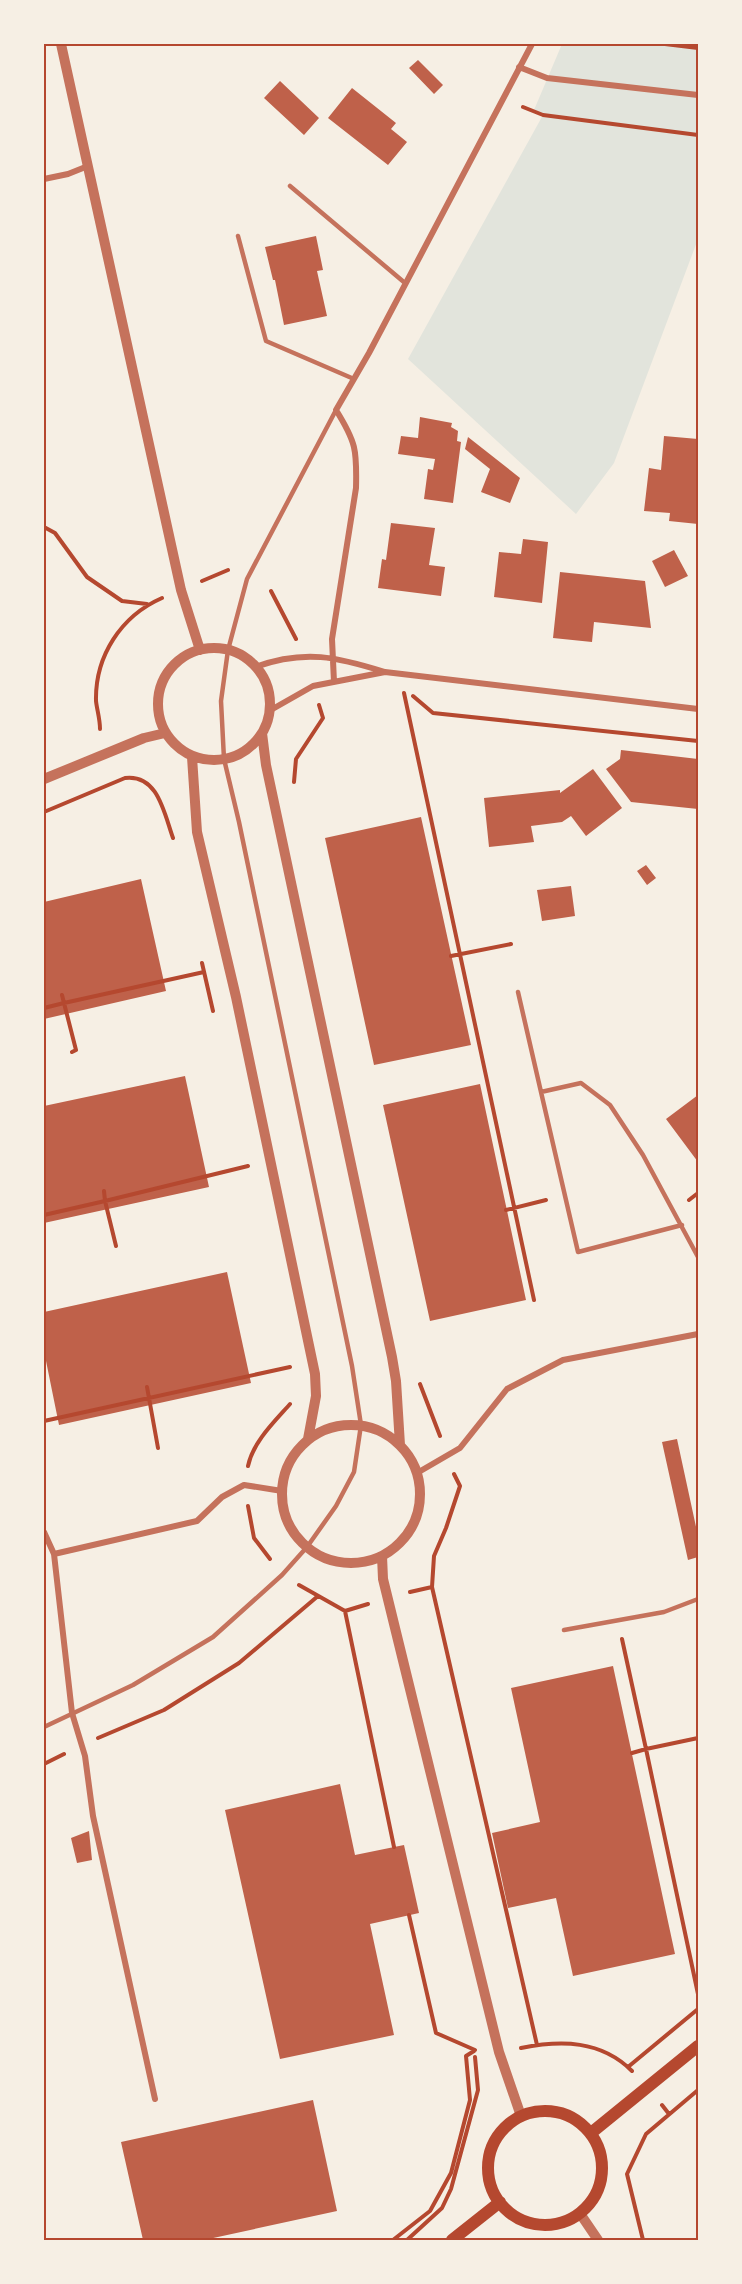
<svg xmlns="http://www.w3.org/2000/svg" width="742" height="2284" viewBox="0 0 742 2284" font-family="'Noto Sans',sans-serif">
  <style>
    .green { fill: #e2e4dc }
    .building { fill: #bf614a }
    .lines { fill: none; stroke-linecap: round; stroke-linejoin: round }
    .path { stroke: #b5482f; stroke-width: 4 }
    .service { stroke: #c5725c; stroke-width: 4.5 }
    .minor { stroke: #c5725c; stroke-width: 6 }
    .tertiary { stroke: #c5725c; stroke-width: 10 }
    .secondary { stroke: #b5482f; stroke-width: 12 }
    .neatline { fill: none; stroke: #b5482f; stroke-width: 2 }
  </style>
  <rect width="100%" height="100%" fill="#f6efe4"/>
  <path class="green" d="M562,44H698V239L614,463L576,514L408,359L543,115L534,110Z"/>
  <path class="building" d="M418,60L443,85L434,94L409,68Z
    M280,81L319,118L304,135L264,98Z
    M352,88L396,123L391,129L407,142L388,165L328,118Z
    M316,236L323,270L317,271L327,316L284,325L275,280H273L265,247Z
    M420,417L452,423L451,427L458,431L457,441L461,442L453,503L424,499L428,469L433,470L435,459L398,454L401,436L418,438Z
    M664,436L698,439V524L669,521L670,513L644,511L649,468L661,470Z
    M468,437L520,478L510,503L481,492L490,469L465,449Z
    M391,523L435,528L429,565L445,567L441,596L378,588L382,559L386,560Z
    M523,539L548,542L542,603L494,597L499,552L521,554Z
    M674,550L688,576L665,587L652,561Z
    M560,572L645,581L651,628L594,622L592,642L553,638Z
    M621,750L698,759V809L631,802L606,769L620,759Z
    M593,769L622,808L586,836L571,816L562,822L531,826L534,842L489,847L484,798L560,790V793Z
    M421,817L471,1045L374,1065L325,838Z
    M646,865L656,878L647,885L637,871Z
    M141,879L166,991L44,1019V902Z
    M571,886L575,916L542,921L537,890Z
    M185,1076L209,1187L44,1223V1106Z
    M480,1084L526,1300L430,1321L383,1105Z
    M698,1095V1162L666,1119Z
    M227,1272L251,1383L59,1425L44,1351V1312Z
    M677,1439L698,1536V1557L688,1560L662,1442Z
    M613,1666L675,1954L573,1976L556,1898L508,1908L492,1833L540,1822L511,1688Z
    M340,1784L355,1855L404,1845L419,1913L370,1924L394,2035L280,2059L225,1810Z
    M89,1831L92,1860L77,1863L71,1838Z
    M313,2100L337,2211L204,2240H143L121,2142Z"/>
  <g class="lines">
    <path class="path" d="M665,44L698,48
      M523,107L543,115L698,135
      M44,527L55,533L87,577L122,601L147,604
      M202,581L228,570
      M271,591L296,639
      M404,693L534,1300
      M413,696L433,713L698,741
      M100,729C100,719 97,710 96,701C95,656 121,616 162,598
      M294,782L296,759L323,718L319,705
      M44,812L125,778C158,774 164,813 173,838
      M451,956L511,944
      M202,963L213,1011
      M44,1008L64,1003L62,995
      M72,1052L76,1050L64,1003L204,972
      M689,1200L698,1193
      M506,1210L546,1200
      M44,1215L105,1201L104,1191
      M116,1246L105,1201L248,1166
      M420,1384L440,1436
      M147,1387L158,1448
      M44,1421L290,1367
      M248,1466C253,1442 274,1422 290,1404
      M248,1506L254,1538L270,1559
      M299,1585L345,1611L368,1604
      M432,1587L537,2045
      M410,1592L432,1587L434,1556L446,1528L460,1486L454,1474
      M345,1611L394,1847
      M622,1639L646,1749L632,1753
      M98,1738L164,1710L239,1663L318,1596
      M698,1738L646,1749L698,1994
      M44,1764L64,1754
      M409,1915L436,2033L475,2050
      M521,2048C561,2040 601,2040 632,2071
      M628,2067L698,2009
      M662,2105L669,2114
      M393,2240L430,2211L451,2173L470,2100L466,2056L474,2051
      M407,2240L442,2208L451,2189L478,2090L475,2057
      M643,2240L627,2174L646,2134L698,2090"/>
    <path class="service" d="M290,186L405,283
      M238,236L266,341L354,379
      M518,992L541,1092L581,1083L610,1105L643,1155L698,1257
      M541,1092L578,1252L682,1225
      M564,1630L664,1612L698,1599
      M44,1727L133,1685L213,1637L282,1575L307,1547L336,1506L354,1472L361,1425L352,1366L239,822L224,759L221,701L228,650L247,579L336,410"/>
    <path class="minor" d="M519,67L547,78L698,95
      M44,179L68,174L88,166
      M255,667C305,649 337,657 385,672L698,709
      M334,682L332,639L356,488C357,450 356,442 336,410L369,353L532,44
      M269,711L313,686L385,672
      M417,1473L460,1448L507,1389L563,1360L698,1334
      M44,1532L54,1554L72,1713L85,1756L93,1816L155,2099
      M54,1554L197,1521L222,1497L244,1485L282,1491"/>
    <path class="tertiary" d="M61,44L181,590L200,650
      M158 704a56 56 0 1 1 112 0a56 56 0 1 1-112 0Z
      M262,733L266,765L392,1357L396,1381L400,1445
      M192,757L197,832L236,997L315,1374L316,1396L308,1439
      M44,779L144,738L165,733
      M282 1494a69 69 0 1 1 138 0a69 69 0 1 1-138 0Z
      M382,1556L383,1579L499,2052L521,2116
      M581,2215L598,2240"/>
    <path class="secondary" d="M488 2168a57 57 0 1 1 114 0a57 57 0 1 1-114 0Z
      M591,2133L698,2046
      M452,2240L500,2202"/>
  </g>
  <rect width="742" height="2284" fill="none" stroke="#f6efe4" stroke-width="90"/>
  <rect x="45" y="45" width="652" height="2194" class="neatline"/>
</svg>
